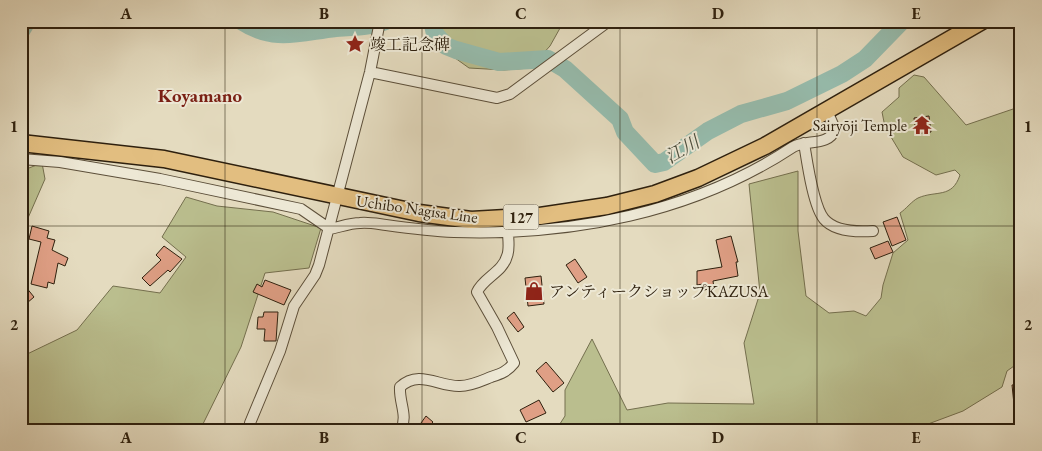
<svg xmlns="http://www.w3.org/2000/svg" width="1042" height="451" viewBox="0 0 1042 451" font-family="'EB Garamond','Noto Serif JP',serif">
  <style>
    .green { fill: #babe8e; stroke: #746f4e }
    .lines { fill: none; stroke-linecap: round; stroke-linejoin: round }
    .river { stroke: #96bcad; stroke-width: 18 }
    .building { fill: #df9f85; stroke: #2e200e }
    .minor-casing { stroke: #5c4f3a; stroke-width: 12 }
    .trunk-casing { stroke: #2e200e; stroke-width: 19 }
    .minor { stroke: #ede8d5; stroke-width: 10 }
    .trunk { stroke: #e2be80; stroke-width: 16 }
    .grid { fill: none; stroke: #2e200e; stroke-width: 1; stroke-opacity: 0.55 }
    .labels { text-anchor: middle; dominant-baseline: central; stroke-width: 4; stroke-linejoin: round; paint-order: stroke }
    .shield { fill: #ede8d5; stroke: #675c4a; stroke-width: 1 }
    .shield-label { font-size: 15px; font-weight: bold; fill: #2e200e }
    .poi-label { font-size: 16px; fill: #2e200e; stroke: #ede8d5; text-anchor: start }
    .street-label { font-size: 16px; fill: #2e200e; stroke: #ede8d5 }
    .water-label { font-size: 18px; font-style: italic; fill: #4d4f3e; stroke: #ede8d5 }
    .quarter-label { font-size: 19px; font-weight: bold; fill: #7a1f14; stroke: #ede8d5 }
    .neatline { fill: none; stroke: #2e200e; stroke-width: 2 }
    .grid-label { font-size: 16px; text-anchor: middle; font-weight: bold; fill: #2e200e }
  </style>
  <rect width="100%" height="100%" fill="#e4dbbf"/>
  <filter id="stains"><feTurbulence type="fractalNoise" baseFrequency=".004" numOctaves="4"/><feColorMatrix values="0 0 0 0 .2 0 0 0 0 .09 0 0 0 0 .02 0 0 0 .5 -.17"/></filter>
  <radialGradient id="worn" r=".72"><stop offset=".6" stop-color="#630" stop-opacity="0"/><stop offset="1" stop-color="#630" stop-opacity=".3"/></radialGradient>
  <path class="green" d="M432,21H564L550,46L530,68L504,70L469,68L437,45Z
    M914,75L924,77L966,125L1016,108L1021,111V361L1007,371L1002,387L963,411L912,430H556L565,416V390L592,339L627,410L668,403L754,404L744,343L760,293L749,184L798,171V231L806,296L829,313L854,311L866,316L881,298L883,285L893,253L908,240L900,213C906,209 912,201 918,198C936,190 952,199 960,175L955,170L936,175L903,157L885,127L882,112L899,97V88Z
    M42,163L45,179L21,234V171Z
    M186,197L217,206L273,212L321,228L309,268L265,273L241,347L200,430H21V357L77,330L113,286L160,293L186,257L162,237Z"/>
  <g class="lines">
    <path class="river" d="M241,21C275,43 300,32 336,28C352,27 371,27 386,21
      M432,21L435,34L446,46L456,50L499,62L548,59L565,69L620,119L625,132L655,164L664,162L708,131L741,114L787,101L842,74L865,59L902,21
      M21,31L27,21"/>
  </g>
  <path class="building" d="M929,116L931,132L916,134L914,118Z
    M897,217L906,240L892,246L883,222Z
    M32,226L49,231L47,238L55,240L52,250L68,258L65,266L58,263L54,284L48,282L47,288L31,284L41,242L29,239Z
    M731,236L738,262H736L738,276L713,281L714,288L704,290L703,284L697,285V271L722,267L716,240Z
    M888,241L893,252L875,259L870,248Z
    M164,246L182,259L170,272L168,270L150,286L142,278L161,260L156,255Z
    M575,259L587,277L578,283L566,265Z
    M541,276L544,304L528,306L525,278Z
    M265,280L291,290L284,305L253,292L257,284L262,287Z
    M21,281L34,297L27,303L21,296Z
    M264,312H278L276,341H264L265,329H257L258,317H263Z
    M514,312L524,327L518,332L507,318Z
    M546,362L564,383L553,392L536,371Z
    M1021,384V414H1015L1012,385Z
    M539,400L546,413L526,422L520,410Z
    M426,416L433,422L431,424L438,430H416Z"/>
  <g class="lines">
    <g class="minor-casing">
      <path id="minor" d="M370,72L497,98L510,94L609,21
        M804,143C807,161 813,206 824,219C835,232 858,232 873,231
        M21,159L60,162L160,179L301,209L330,229C340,227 350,223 360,223C368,222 378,224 386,225C408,228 431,231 454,232C571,236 693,213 793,147C806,139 829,147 835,129L827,111
        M250,430V423L280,351L294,306L315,275L319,265L370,72L380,21
        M401,430C408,415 399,403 400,387C419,369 439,387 460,386C471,386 481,381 491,377C500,374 507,372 514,363L497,327L477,292C483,278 503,272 507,256C510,249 508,239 508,232"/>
    </g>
    <g class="trunk-casing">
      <path id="trunk" d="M21,143L164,159L419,213L471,220L540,216L607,206L655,194L698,178L765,146L982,21"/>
    </g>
    <use href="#minor" class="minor"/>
    <use href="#trunk" class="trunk"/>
  </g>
  <path class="grid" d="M225,21V430M422,21V430M620,21V430M817,21V430M21,226H1021"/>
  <defs>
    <g id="sight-bare" transform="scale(1.5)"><path d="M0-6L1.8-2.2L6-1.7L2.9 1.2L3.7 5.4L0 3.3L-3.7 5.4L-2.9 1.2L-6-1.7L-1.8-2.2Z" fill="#8f2418" stroke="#ede8d5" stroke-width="2.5" paint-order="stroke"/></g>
    <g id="temple-bare" transform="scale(1.5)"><path d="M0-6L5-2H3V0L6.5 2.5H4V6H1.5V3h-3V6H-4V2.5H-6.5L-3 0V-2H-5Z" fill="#8f2418" stroke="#ede8d5" stroke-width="2.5" paint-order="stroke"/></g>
    <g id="shop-bare" transform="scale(1.5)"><path d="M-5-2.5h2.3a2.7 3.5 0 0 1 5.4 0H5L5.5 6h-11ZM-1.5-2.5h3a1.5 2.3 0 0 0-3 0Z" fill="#8f2418" stroke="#ede8d5" stroke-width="2.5" paint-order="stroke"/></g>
  </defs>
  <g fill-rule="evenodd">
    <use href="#sight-bare" x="355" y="44"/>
    <use href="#temple-bare" x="922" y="125"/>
    <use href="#shop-bare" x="534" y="291"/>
  </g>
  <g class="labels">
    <rect class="shield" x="503.5" y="204.5" width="35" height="25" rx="4"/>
    <g class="shield-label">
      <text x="521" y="217">127</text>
    </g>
    <g class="poi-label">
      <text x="370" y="44">竣工記念碑</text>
      <text x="907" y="125" text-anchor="end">Sairyōji Temple</text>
      <text x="549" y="291">アンティークショップKAZUSA</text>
    </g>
    <g class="street-label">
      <text transform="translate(417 209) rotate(8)">Uchibo Nagisa Line</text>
    </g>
    <g class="water-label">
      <text transform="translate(682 149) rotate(-30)">江川</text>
    </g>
    <g class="quarter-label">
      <text x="200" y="95">Koyamano</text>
    </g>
  </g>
  <rect width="1042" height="451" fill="none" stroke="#e4dbbf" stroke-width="55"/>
  <rect x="28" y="28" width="986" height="396" class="neatline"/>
  <g class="grid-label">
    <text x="126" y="19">A</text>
    <text x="324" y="19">B</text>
    <text x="521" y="19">C</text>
    <text x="718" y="19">D</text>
    <text x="916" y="19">E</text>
    <text x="14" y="132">1</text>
    <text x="1028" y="132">1</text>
    <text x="14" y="330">2</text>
    <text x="1028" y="330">2</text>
    <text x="126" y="443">A</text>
    <text x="324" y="443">B</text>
    <text x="521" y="443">C</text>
    <text x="718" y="443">D</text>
    <text x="916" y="443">E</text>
  </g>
  <rect width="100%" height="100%" filter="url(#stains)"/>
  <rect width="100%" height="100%" fill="url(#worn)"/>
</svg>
